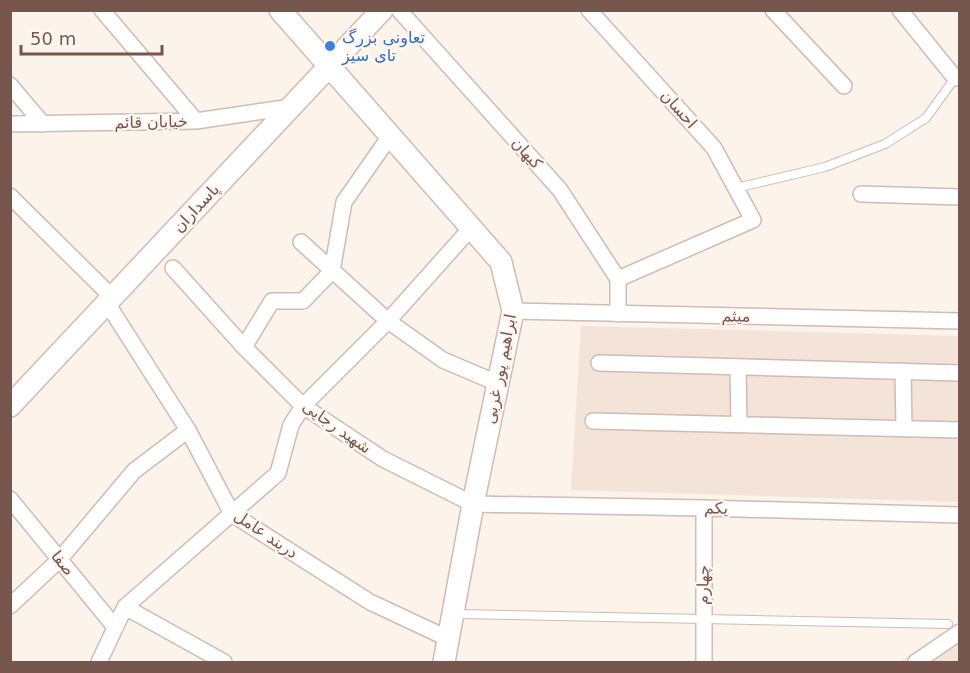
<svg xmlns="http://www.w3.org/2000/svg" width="970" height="673" viewBox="0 0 970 673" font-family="'DejaVu Sans','Noto Naskh Arabic',sans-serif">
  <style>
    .residential { fill: #f4e3d9 }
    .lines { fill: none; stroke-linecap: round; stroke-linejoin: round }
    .lane-casing { stroke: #d1bbb3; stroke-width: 10 }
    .street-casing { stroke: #d1bbb3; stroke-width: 18 }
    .secondary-casing { stroke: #d4bab0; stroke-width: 24 }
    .lane { stroke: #fff; stroke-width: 8 }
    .street { stroke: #fff; stroke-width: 15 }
    .secondary { stroke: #fff; stroke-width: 21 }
    .shop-dot { fill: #3f7fe0; stroke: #fef7f1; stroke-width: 2 }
    .labels { text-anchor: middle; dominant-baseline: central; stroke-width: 4.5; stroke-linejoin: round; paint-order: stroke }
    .shop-label { font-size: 16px; fill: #366cbe; stroke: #fef7f1; text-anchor: start }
    .street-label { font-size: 16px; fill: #77564e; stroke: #fef7f1 }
  </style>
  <rect width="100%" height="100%" fill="#fcf3eb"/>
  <path class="residential" d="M581,326L959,336V502L571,490Z
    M959,625V662H899Z"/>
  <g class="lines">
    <g class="lane-casing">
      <path id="lane" d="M736,188L825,167L885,144L926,118L955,78
        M455,614L948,624"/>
    </g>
    <g class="street-casing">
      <path id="street" d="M102,10L196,121
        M399,10L560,190L618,279V314
        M589,10L714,148L753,220L618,279
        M773,10L844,86
        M900,10L955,78
        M10,85L43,124
        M10,124L196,121L291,107
        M861,194L960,197
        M10,196L112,297
        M301,242L388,321L443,360L497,383
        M173,268L244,347L303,406L383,459L473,504L704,508L960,515
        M107,303L188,430L232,514L370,602L449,639
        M513,311L960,321
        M244,347L272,301H303L332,271L344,202L390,136
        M599,363L960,373
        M738,367L739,425
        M903,371L904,429
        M593,421L960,430
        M10,499L115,627
        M10,606L60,559L134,471L188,430
        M125,607L224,662
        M99,662L125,607L278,473L291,425L303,406L388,321L471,228
        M704,662V508
        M916,662L960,632"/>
    </g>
    <g class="secondary-casing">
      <path id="secondary" d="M280,10L501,262L513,311L473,504L444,662
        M10,406L382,10"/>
    </g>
    <use href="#lane" class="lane"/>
    <use href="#street" class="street"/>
    <use href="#secondary" class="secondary"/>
  </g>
  <circle class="shop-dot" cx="330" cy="46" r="6"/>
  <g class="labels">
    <g class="shop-label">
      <text x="342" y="37">تعاونی بزرگ<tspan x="342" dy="18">تای سیز</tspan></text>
    </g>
    <g class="street-label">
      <text transform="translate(679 109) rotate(48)">احسان</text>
      <text transform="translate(151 122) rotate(-1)">خیابان قائم</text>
      <text transform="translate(527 153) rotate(48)">کیهان</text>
      <text transform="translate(196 208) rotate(-47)">پاسداران</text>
      <text transform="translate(736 316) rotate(1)">میثم</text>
      <text transform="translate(500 369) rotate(-79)">ابراهیم پور غربی</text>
      <text transform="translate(337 427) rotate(35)">شهید رجایی</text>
      <text transform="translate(716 508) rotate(1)">یکم</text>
      <text transform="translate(266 534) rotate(34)">دربند عامل</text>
      <text transform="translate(63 563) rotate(51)">صفا</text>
      <text transform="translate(703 585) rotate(-89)">چهارم</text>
    </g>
  </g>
  <rect width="970" height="673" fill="none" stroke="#77564e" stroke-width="24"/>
  <path d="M21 45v9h141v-9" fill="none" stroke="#77564e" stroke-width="3"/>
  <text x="30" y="45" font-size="18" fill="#77564e" stroke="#fef7f1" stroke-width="4.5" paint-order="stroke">50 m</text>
</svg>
